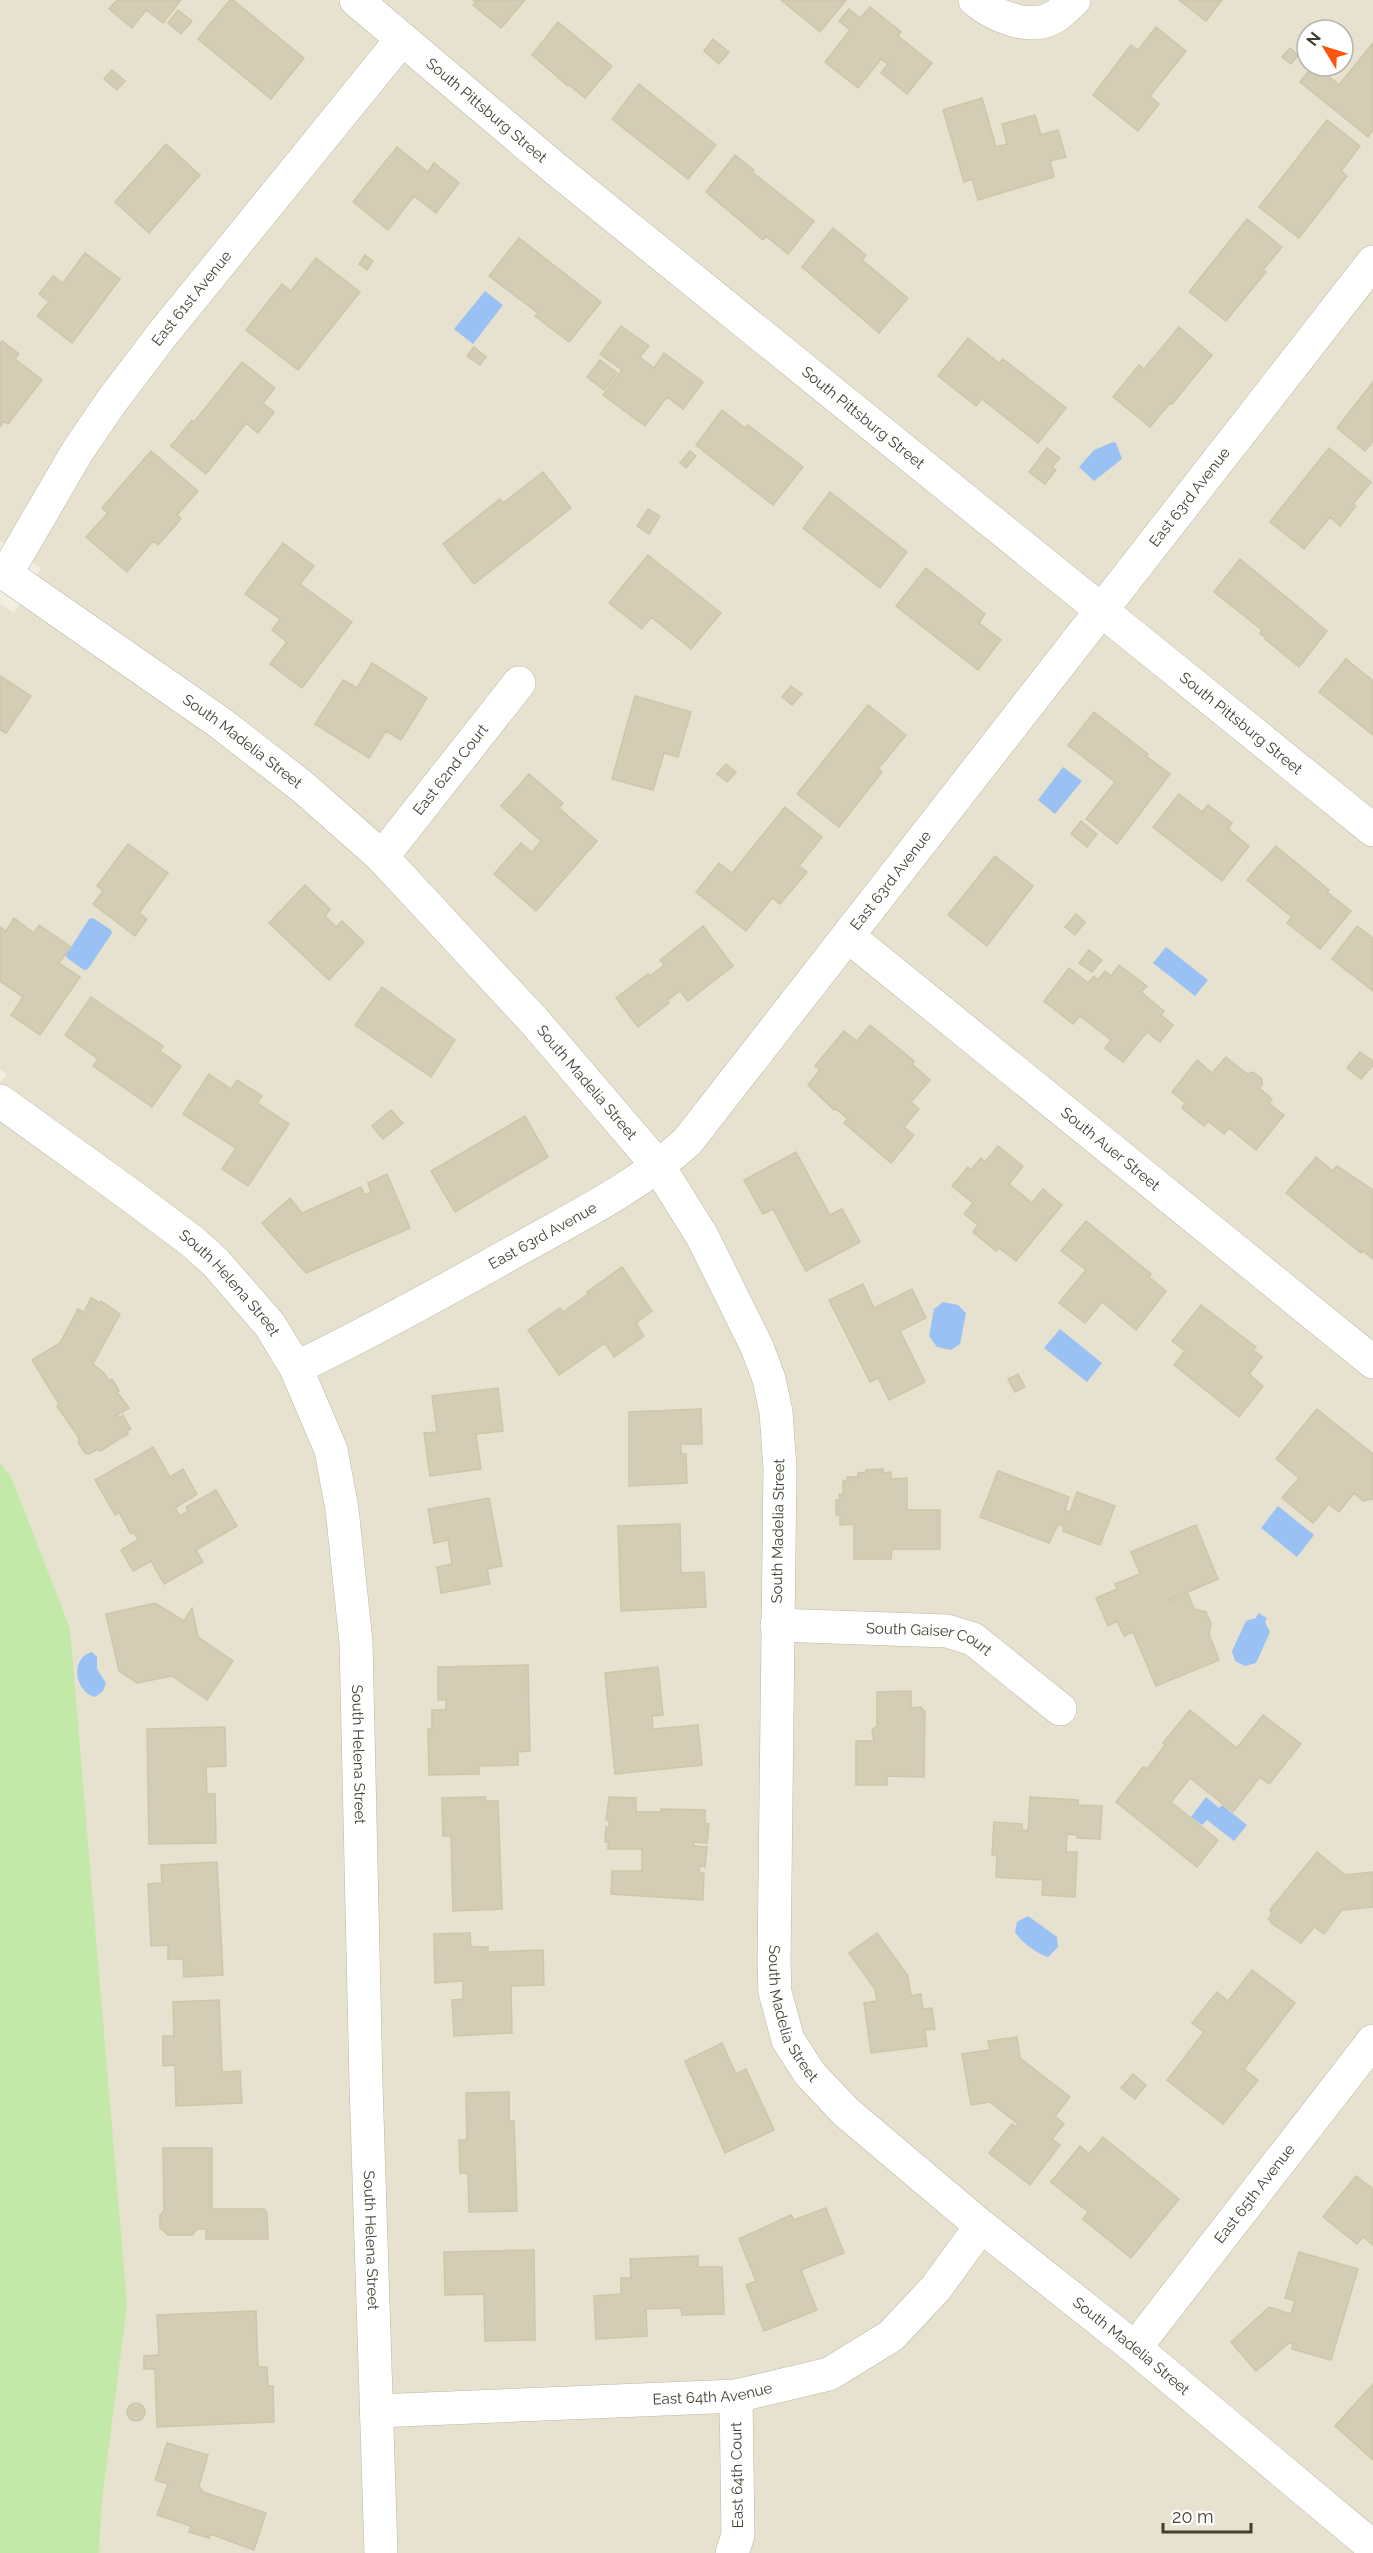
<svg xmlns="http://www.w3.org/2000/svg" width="1373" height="2553" viewBox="0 0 1373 2553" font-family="Raleway,sans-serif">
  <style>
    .residential { fill: #e6e2cf; fill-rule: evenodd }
    .green { fill: #c2e9a7 }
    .water { fill: #99c1f3 }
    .building { fill: #d3cdb6; stroke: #cfc6a9; stroke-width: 1.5 }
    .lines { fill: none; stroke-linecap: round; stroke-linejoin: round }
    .minor-casing { stroke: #bdb8a4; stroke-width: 34 }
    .minor { stroke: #fff; stroke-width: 33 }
    .labels { text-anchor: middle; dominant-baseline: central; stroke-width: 6; stroke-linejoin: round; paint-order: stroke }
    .street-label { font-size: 15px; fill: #433f32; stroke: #fff }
  </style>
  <rect width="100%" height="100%" fill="#f2efe1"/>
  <path class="residential" d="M0,0H1373V2553H99L102,2500L70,1628L12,1479L0,1462V1083L7,1074L0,1069V604L14,613L41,568L0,541ZM1307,30H1343V66H1307Z"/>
  <path class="green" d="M0,1462L12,1479L70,1628L127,2306L102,2500L99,2553H0Z"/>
  <path class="water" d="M485,291L503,305L473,344L454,329Z
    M1113,442L1116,443L1122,459L1094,481L1079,467L1094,450Z
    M1063,767L1082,781L1055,814L1038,800Z
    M93,918L111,930L112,933L88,969L84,970L67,958L66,955L89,919Z
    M1166,947L1208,980L1195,996L1153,963Z
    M943,1302L958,1305L966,1313L960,1344L951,1350L937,1347L929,1336L934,1309Z
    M1060,1329L1102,1363L1087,1382L1044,1348Z
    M1278,1506L1314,1535L1297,1557L1261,1528Z
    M1258,1613L1267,1618L1265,1622L1270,1632L1256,1663L1245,1666L1235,1661L1232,1651L1246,1621L1256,1618Z
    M92,1652L97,1657V1669L106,1683L103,1691L95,1697C74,1692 70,1657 92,1652Z
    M1206,1797L1219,1808L1222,1805L1247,1825L1234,1841L1207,1820L1202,1825L1191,1817Z
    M1028,1916L1057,1937L1058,1947L1048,1957C1037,1954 1021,1942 1015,1932L1017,1922Z"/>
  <path class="building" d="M117,0H181L163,23L146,10L132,28L109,9Z
    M230,0H233L304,58L271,99L198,39Z
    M473,0H525L501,28L473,5L476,2Z
    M781,0H846L820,32Z
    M1179,0H1222L1206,21Z
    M870,7L901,32L898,36L932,63L907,94L881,73L888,64L881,59L858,88L825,62L850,30L839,21L849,9L860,18Z
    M178,10L192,21L181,34L168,23Z
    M558,22L612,66L585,98L569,85L568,86L532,55Z
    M1156,27L1186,51L1150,96L1159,104L1138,131L1093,95L1131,45L1138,50Z
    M713,39L729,52L719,64L704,51Z
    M1373,43V130L1368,137L1300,82L1313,66H1316L1339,85Z
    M1290,48L1298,55L1291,64L1282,57Z
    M112,70L125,81L117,90L104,79Z
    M639,84L716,145L688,179L612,119Z
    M982,98L996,147L1007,144L1002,124L1035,115L1041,135L1058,130L1066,157L1050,161L1054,177L978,200L972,179L964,182L943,110Z
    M1327,120L1360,146L1341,171L1347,176L1299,238L1259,207Z
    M166,144L200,175L149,233L115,202Z
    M397,147L428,172L434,163L459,183L436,213L414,196L388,230L353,202Z
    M735,155L754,170L752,172L814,221L788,254L766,236L763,240L706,192Z
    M1247,219L1282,247L1263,270L1266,272L1226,321L1189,292Z
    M833,228L866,255L862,260L908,298L879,333L802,267Z
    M519,238L601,302L569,342L535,316L538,313L489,276Z
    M85,253L120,279L72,343L37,316L49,302L39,294L53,276L63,283Z
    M365,255L373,261L367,270L359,264Z
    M316,258L360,292L298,370L246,330L282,284L291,291Z
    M621,326L649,346L640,357L654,368L664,353L703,382L683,409L667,397L645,426L603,395L622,370L600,354Z
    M1179,327L1212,355L1172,404L1170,403L1150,427L1113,397L1139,365L1144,369Z
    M968,338L999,363L1003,359L1066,408L1038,443L982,399L976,406L938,376Z
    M2,341L19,354L15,359L42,380L8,424L4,421L0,427V344Z
    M474,347L486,357L480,365L467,356Z
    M600,360L617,373L604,390L587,377Z
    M242,362L275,388L263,403L274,412L258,433L246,423L206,474L171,446L192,420L194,422Z
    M1373,382V441L1365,451L1337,428Z
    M722,410L745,428L748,425L803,467L773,505L696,445Z
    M1047,448L1060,458L1052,467L1056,470L1045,484L1029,472Z
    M1329,448L1371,482L1353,504L1356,506L1340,526L1330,517L1304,549L1270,522Z
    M151,451L198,491L177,515L181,519L158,545L153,541L127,572L86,537L108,513L102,508Z
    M690,451L696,456L686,468L680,463Z
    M543,472L571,508L474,584L443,544L500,499L503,503Z
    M830,492L907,552L880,588L803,528Z
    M648,509L660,516L649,534L637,526Z
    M283,543L314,566L300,584L352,622L302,688L270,664L287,642L272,630L280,619L245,594Z
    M648,555L721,613L691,649L651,617L642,629L609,603Z
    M1240,559L1327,631L1299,667L1265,639L1266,638L1260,633L1262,630L1214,592Z
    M926,568L985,614L979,623L1001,640L978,670L896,606Z
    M1346,659L1373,681V735L1319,692Z
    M372,663L427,698L401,740L386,731L369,758L315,724L343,680L357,688Z
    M0,676L31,696L6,733L0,730Z
    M791,686L802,694L792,705L782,697Z
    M635,696L691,712L678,757L664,753L653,790L612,779Z
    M868,705L906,735L878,769L882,772L839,827L797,794Z
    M1094,712L1148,754L1146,756L1170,774L1117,844L1086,819L1115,782L1068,745Z
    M726,764L736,772L727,782L717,774Z
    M529,774L563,803L559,808L597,841L536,911L494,874L521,843L532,852L541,841L501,806Z
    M1179,794L1202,812L1208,805L1232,823L1228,829L1249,846L1222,881L1153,827Z
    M785,807L822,837L799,866L807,872L780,904L772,898L746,931L696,892L719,863L732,873Z
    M1081,821L1097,834L1087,847L1071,834Z
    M128,844L168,873L139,913L147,919L135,936L93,904L103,891L97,886Z
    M1276,846L1329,890L1327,892L1351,911L1320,949L1287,923L1292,917L1247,880Z
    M995,856L1033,886L987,946L948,915Z
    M305,885L330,909L325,916L336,927L342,921L364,942L329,980L269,923Z
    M1076,914L1085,922L1075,935L1065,927Z
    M14,918L34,933L39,925L71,947L59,963L80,977L40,1035L11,1015L23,997L0,981V927L6,931Z
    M703,926L733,966L688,1001L680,991L668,1000L669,1003L638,1027L616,998L648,974L650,976L664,965L660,960Z
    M1357,926L1373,938V991L1332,959Z
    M1089,950L1102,960L1092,972L1079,963Z
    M1119,965L1147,986L1141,992L1164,1011L1161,1015L1173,1025L1160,1042L1147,1032L1123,1062L1105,1048L1111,1040L1080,1016L1073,1024L1044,1001L1069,968L1088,983L1094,976L1098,980L1105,971L1111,976Z
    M382,987L455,1040L431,1077L355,1025Z
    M91,997L163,1046L160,1051L181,1066L152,1107L93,1066L98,1059L65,1035Z
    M870,1025L914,1061L912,1064L930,1080L911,1102L919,1109L904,1127L914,1135L891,1163L844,1123L848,1119L836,1109L834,1110L808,1085L820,1070L815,1066L844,1031L857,1041Z
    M1360,1052L1373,1061V1065L1361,1079L1347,1068Z
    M1226,1057L1247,1074L1253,1072L1262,1079V1085L1259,1088L1272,1099L1269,1103L1284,1115L1256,1150L1229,1128L1224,1134L1208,1121L1204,1126L1182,1108L1185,1103L1172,1092L1197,1060L1212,1073Z
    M209,1074L231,1089L237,1080L262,1096L257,1103L289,1124L248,1186L222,1169L236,1148L183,1114Z
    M391,1110L403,1123L383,1139L372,1126Z
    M525,1116L548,1157L455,1212L431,1171Z
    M998,1146L1023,1166L1009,1184L1032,1203L1043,1189L1062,1205L1016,1261L999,1248L996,1251L973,1232L978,1225L964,1214L973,1203L952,1186L968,1167L971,1170L981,1158L985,1162Z
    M796,1152L830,1215L842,1209L860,1242L806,1271L773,1209L763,1214L744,1180Z
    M1316,1157L1333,1171L1337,1166L1373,1190V1259L1363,1251L1361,1253L1286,1193Z
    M387,1174L410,1228L306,1273L262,1223L290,1198L302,1213L361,1187L365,1195L371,1192L368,1183Z
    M1086,1221L1151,1274L1149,1277L1166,1291L1136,1330L1102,1302L1085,1323L1059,1303L1086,1270L1061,1251Z
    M622,1267L652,1311L636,1323L644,1336L614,1357L605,1343L559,1375L528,1330L560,1308L563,1312L588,1294L587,1292Z
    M863,1284L874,1308L912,1289L926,1318L900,1331L925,1382L889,1400L878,1378L870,1382L829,1300Z
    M91,1298L100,1303L101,1301L120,1314L93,1364L104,1373L109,1381L112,1379L119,1391L117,1392L129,1408L117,1415L119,1418L123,1415L131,1429L127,1431L128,1434L100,1451L98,1449L89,1454L85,1453L78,1442L79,1438L57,1406L59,1404L32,1360L60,1343L78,1309L84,1312Z
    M1201,1305L1256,1347L1253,1350L1262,1357L1249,1374L1263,1386L1239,1417L1174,1365L1185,1351L1172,1341Z
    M1018,1374L1025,1387L1015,1392L1008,1379Z
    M498,1388L503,1431L476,1434L481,1469L430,1476L424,1433L437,1432L432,1396Z
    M701,1409L702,1444H681V1454H686L687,1483L629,1486V1412Z
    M1317,1409L1373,1454V1499L1363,1501L1354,1493L1339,1512L1329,1504L1313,1523L1282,1498L1299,1478L1276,1459Z
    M153,1447L170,1477L183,1469L197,1494L175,1508L180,1516L188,1511L186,1507L216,1490L237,1526L196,1550L203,1562L164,1584L151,1561L133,1571L121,1550L138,1540L134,1532L131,1534L119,1512L115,1515L95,1480Z
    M883,1469L884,1473L891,1472V1479L907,1478V1510H940V1549H892L891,1559H854V1524L840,1525V1515H836V1500H840L839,1494H843V1481L848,1480L847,1477H858V1473L867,1472L866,1470Z
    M998,1471L1069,1497L1065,1510L1070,1512L1077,1492L1115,1506L1100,1545L1063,1531L1064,1527L1058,1524L1049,1543L980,1517Z
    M489,1498L502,1566L487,1569L490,1584L441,1593L437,1567L452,1564L448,1540L434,1543L428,1509Z
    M680,1524L681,1573L704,1572L706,1607L621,1611L618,1526Z
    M1196,1525L1218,1579L1169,1600L1170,1602L1188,1594L1194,1609L1206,1612L1211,1624L1209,1634L1219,1660L1156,1686L1133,1632L1124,1636L1117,1621L1108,1626L1096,1598L1117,1589L1115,1584L1140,1574L1131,1552Z
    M155,1603L184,1621L192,1608L198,1637L233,1661L207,1700L172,1676L137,1683L119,1671L106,1614Z
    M528,1665L530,1751L518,1752V1765L479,1766V1774L429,1775L428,1729H432V1710H446V1700H438V1667Z
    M658,1667L663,1715L652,1716L653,1729L698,1725L702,1765L615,1774L605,1673Z
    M911,1691V1708L921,1707L925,1712L924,1777L887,1776V1785H856V1741H874L872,1730L877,1726V1692Z
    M1190,1710L1237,1748L1263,1715L1301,1744L1269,1784L1260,1777L1233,1812L1190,1778L1171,1802L1218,1840L1197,1867L1116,1802L1143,1767L1147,1769L1165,1745L1163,1743Z
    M225,1727L226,1766L206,1767L207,1794H215L216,1843L149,1844L147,1729Z
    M485,1797L486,1801H498L502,1909L453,1911L451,1836H443L442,1798Z
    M609,1797L636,1798V1812H661V1809L705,1810V1823L709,1824L707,1843L694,1842L693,1846L707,1847L705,1867L699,1866V1872L704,1873L703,1900L611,1894L612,1871H642V1849H608V1842H605L606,1827H609V1820H606Z
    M1030,1797L1078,1800V1805L1102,1806L1100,1839L1077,1838L1078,1835L1067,1834L1066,1852H1077L1075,1897L1042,1895L1043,1880L996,1877L997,1855H992L994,1822L1022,1824V1830L1028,1831Z
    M1317,1852L1345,1875L1373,1872V1907L1342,1910L1324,1934L1314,1927L1301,1943L1271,1923L1272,1922L1268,1919L1272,1914L1270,1910Z
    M217,1862L223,1975L184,1977L183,1959H168V1945L151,1946L148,1884L162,1883L161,1865Z
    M470,1933L471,1947H488V1952L543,1950L544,1985L511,1986L512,2033L454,2036L452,2000L463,1999V1981L435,1983L434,1934Z
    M877,1933L908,1976L911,1996L921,1994L923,2009L932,2008L935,2029L925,2030L927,2046L871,2053L864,2003L877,2001L875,1989L849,1953Z
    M1252,1970L1295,2003L1244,2069L1258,2080L1223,2124L1167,2080L1204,2032L1192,2023L1217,1992L1228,2001Z
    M219,2000L222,2072L240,2071L242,2103L176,2106L175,2065L163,2066V2036H174L173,2002Z
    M1017,2037L1020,2058L1070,2097L1055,2116L1064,2124L1052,2139L1060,2145L1030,2185L989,2153L1012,2124L1016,2127L1018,2124L990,2102L971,2105L962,2054L990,2050L988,2041Z
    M722,2043L736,2074L746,2069L774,2130L725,2153L685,2061Z
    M1133,2074L1146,2085L1135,2099L1121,2088Z
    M509,2092V2121H514L517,2211L469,2212L468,2173H460L459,2140H467L466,2093Z
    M1103,2137L1179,2199L1131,2258L1083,2219L1088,2212L1051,2182L1080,2146L1089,2154Z
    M163,2148H212V2209H264L267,2213L268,2239H206V2229H197L192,2235H168L160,2228V2215L164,2211Z
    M1356,2176L1373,2189V2245L1363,2237L1357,2244L1323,2217Z
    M826,2208L844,2253L801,2270L817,2310L764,2331L746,2285L756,2281L739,2239L791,2215L794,2220Z
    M534,2250L535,2340L485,2341L484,2294L445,2295L444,2252Z
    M1299,2252L1358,2269L1331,2360L1292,2349L1293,2344L1289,2343L1256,2371L1231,2342L1269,2307L1291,2314L1295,2301L1285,2298Z
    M698,2256V2267H722L724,2314L682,2315L681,2308L646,2309L647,2336L596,2339L594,2296L621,2294V2278H631L630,2259Z
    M256,2311L258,2367H267L268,2386H273L274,2422L157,2427L155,2369H144V2356L159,2355L157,2315Z
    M1373,2384V2460L1335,2426Z
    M127 2412a9 9 0 1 1 18 0a9 9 0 1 1-18 0Z
    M167,2443L208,2455L199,2486L203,2492L266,2513L254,2550L210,2534L209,2538L189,2532L191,2526L157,2515L168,2484L155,2480Z"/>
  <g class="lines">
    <g class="minor-casing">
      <g id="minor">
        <path id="s1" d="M356,0L557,170L1373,830"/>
        <path d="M975,0C996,17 1031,32 1056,16C1062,12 1068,5 1074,0"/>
        <path id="s2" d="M0,570L219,722L304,788L382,857L536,1023L659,1167L702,1236L757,1347L769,1379L776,1412L780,1468L774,1962L775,1992L788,2040L810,2074L846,2112L981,2226L1135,2348L1373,2547"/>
        <path id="s3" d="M6,574L77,452L111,402L161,336L402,39"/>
        <path id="s4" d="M382,857L519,683"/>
        <path id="s5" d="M848,936L1373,1362"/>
        <path id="s6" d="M0,1101L133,1197L193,1242L216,1263L270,1325L296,1368L331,1450L342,1509L356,1642L366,2084L381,2553"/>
        <path id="s7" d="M296,1368C374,1330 450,1288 526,1245C582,1214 639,1185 687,1142L1373,262"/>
        <path id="s8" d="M777,1625L947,1631L973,1639L1060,1709"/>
        <path id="s9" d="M1135,2348L1373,2041"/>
        <path id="s10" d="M377,2411L736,2396L829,2374L891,2336L936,2288L981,2226"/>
        <path d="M732,2553L738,2535L736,2396"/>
      </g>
    </g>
    <use href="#minor" class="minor"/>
  </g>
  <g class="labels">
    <g class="street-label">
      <text stroke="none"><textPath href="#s1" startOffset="171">South Pittsburg Street</textPath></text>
      <text stroke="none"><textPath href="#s3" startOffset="333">East 61st Avenue</textPath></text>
      <text stroke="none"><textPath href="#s1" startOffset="657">South Pittsburg Street</textPath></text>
      <text stroke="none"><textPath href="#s7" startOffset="1270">East 63rd Avenue</textPath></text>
      <text stroke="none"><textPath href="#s1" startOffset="1143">South Pittsburg Street</textPath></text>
      <text stroke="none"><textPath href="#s2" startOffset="297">South Madelia Street</textPath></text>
      <text stroke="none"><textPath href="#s4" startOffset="111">East 62nd Court</textPath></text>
      <text stroke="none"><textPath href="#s7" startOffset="784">East 63rd Avenue</textPath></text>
      <text stroke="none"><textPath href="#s2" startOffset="783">South Madelia Street</textPath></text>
      <text stroke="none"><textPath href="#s5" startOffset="338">South Auer Street</textPath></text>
      <text stroke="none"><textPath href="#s7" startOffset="280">East 63rd Avenue</textPath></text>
      <text stroke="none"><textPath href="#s6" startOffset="294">South Helena Street</textPath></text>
      <text transform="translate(778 1531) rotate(-89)">South Madelia Street</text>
      <text stroke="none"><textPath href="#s8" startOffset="154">South Gaiser Court</textPath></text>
      <text stroke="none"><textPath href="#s6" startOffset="798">South Helena Street</textPath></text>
      <text stroke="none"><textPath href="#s2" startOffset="1773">South Madelia Street</textPath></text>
      <text stroke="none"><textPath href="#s9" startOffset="195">East 65th Avenue</textPath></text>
      <text stroke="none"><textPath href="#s6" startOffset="1284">South Helena Street</textPath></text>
      <text stroke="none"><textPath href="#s2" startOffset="2259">South Madelia Street</textPath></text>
      <text stroke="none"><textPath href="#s10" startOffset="336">East 64th Avenue</textPath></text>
      <text transform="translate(737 2475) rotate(-91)">East 64th Court</text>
    </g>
  </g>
  <g transform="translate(1325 48) rotate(308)"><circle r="28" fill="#ffffff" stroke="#b4b2ad" stroke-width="1.5"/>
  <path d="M0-4.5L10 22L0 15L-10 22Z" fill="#ff540b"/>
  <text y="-9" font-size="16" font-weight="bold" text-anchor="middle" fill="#433f32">N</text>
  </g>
  <path d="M1163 2523v9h88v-9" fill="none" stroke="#433f32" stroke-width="3"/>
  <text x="1172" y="2523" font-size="18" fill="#433f32" stroke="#ffffff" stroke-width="4.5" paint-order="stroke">20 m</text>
</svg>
